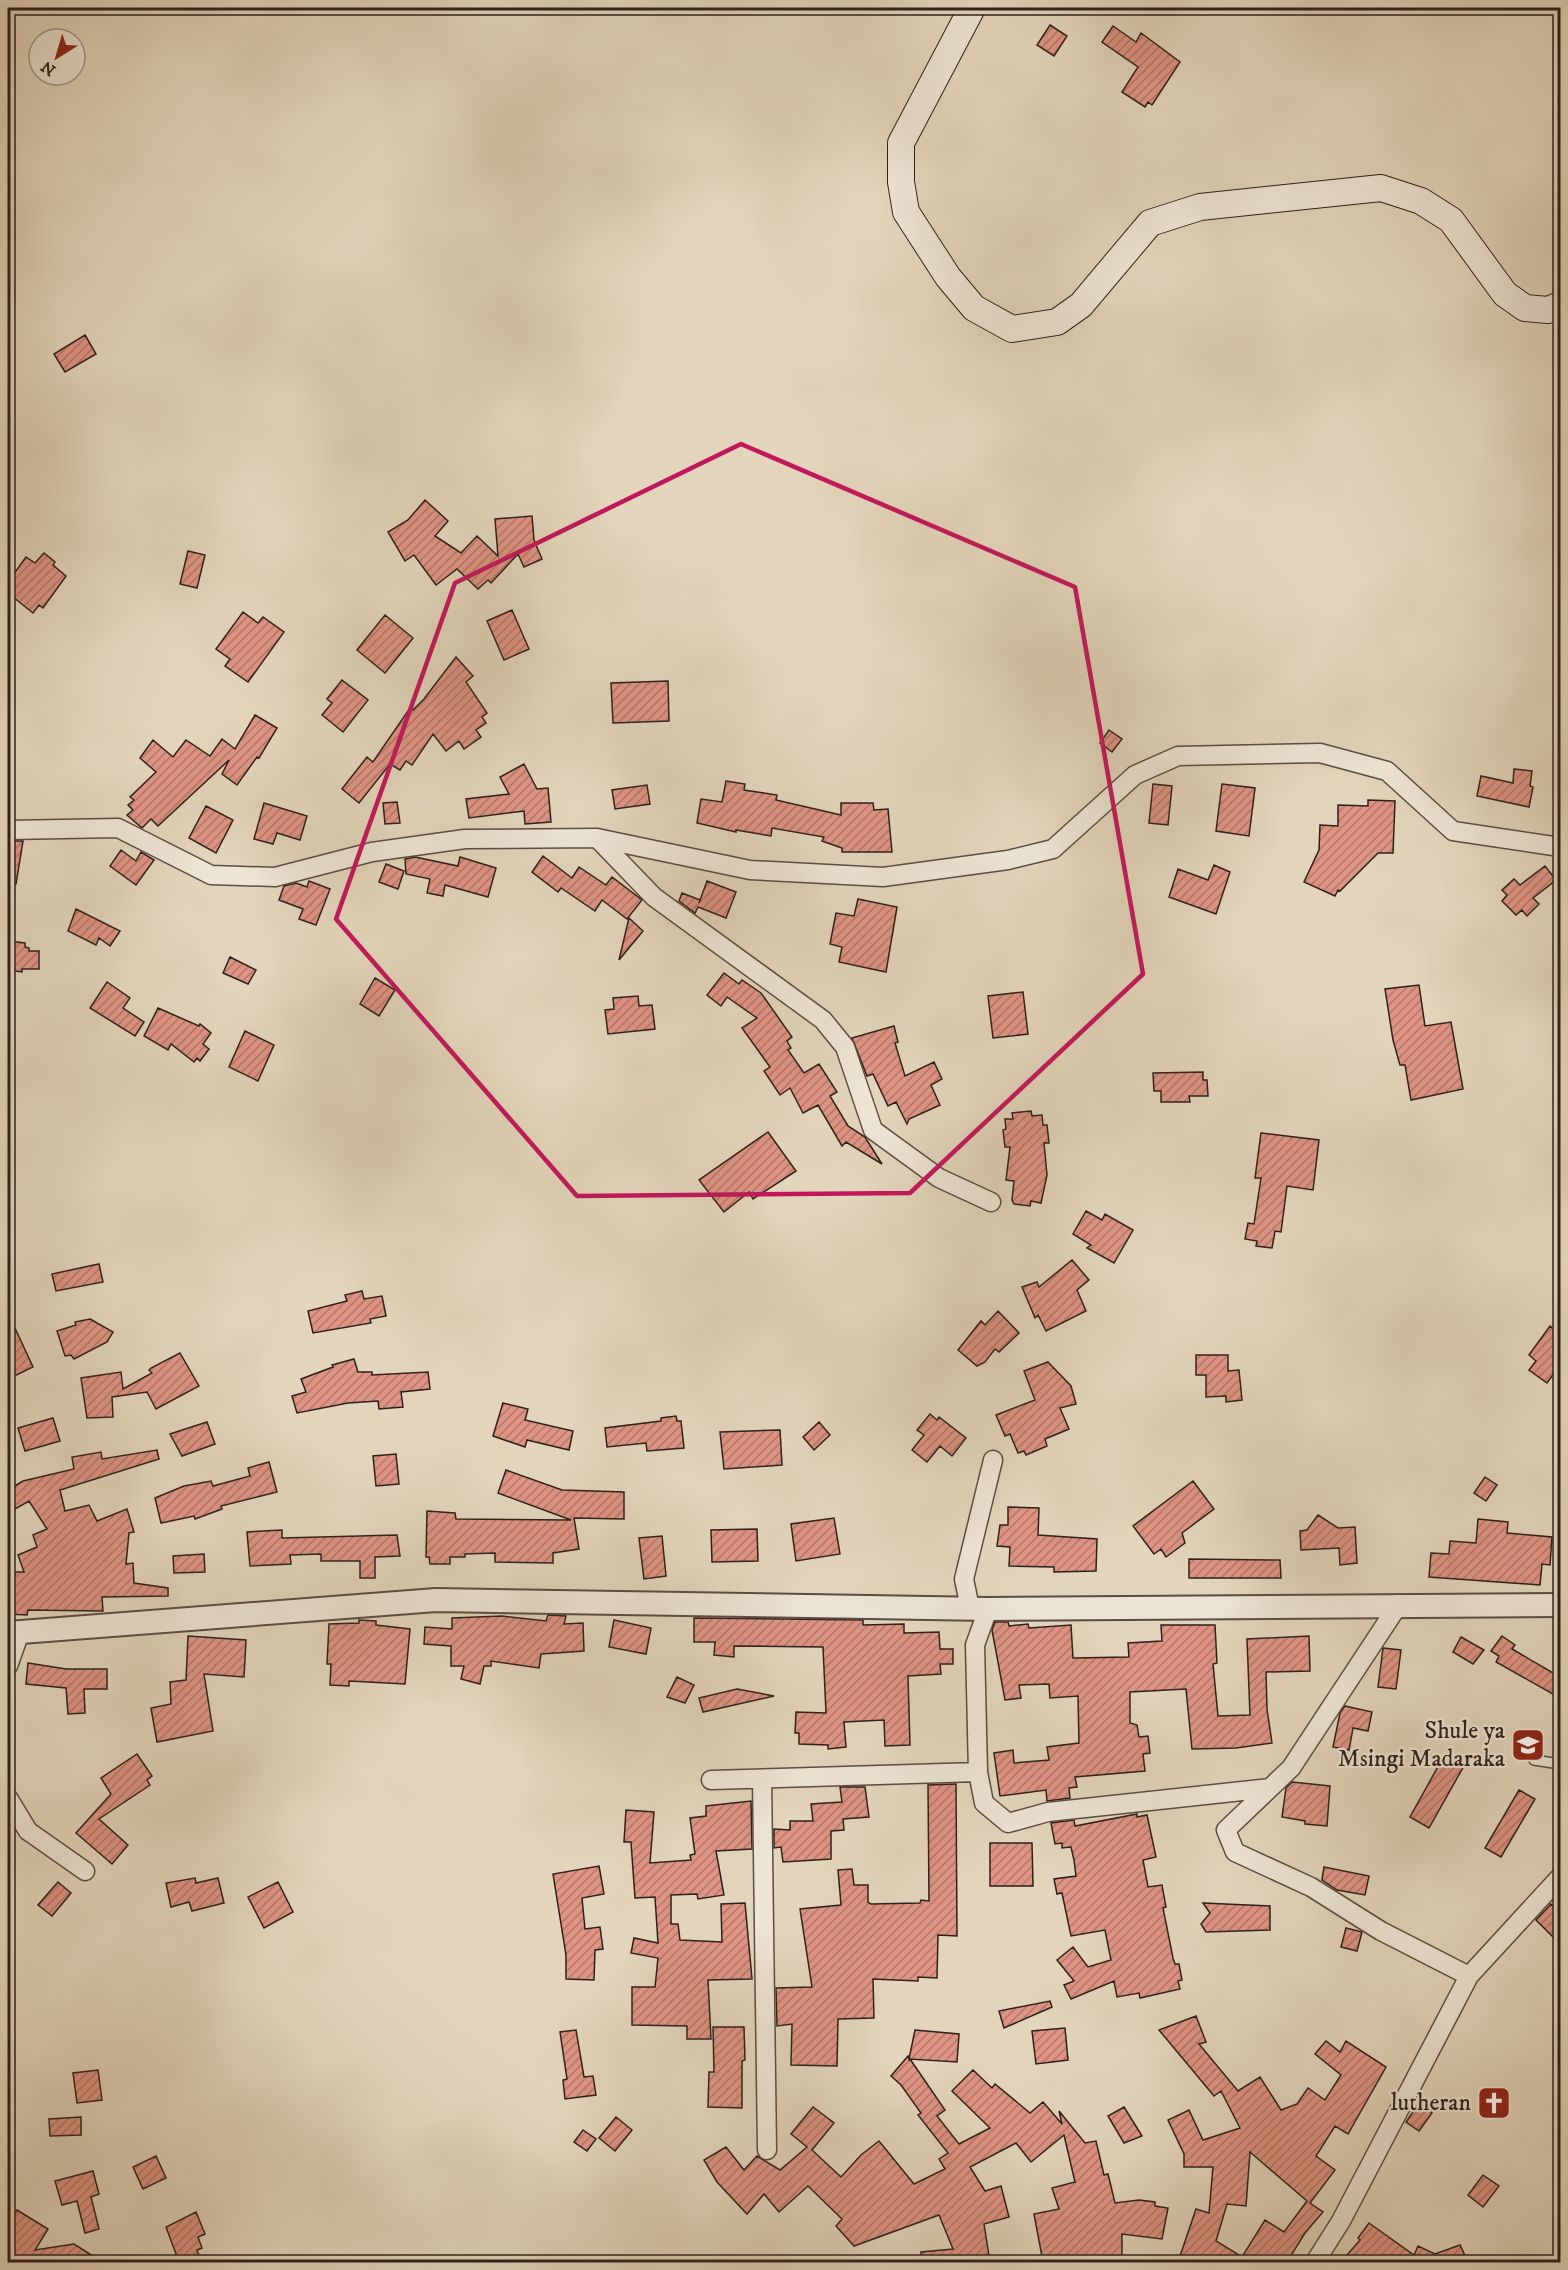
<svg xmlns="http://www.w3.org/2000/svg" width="1568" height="2270" viewBox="0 0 1568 2270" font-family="'IM FELL DW Pica',serif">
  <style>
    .building { fill: url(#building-hatch); stroke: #2d201c; stroke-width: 1.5; fill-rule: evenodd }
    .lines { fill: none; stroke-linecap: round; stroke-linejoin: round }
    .service-casing { stroke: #5a4d44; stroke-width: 12 }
    .minor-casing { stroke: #5a4d44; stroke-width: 21 }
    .tertiary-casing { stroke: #5a4d44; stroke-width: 26 }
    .secondary-casing { stroke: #2d201c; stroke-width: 28 }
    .service { stroke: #ede4d3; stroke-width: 9 }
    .minor { stroke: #ede4d3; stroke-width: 18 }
    .tertiary { stroke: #ede4d3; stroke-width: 22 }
    .secondary { stroke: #ede4d3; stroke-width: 26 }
    .marked { fill: none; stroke: #c2185b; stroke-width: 4.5; stroke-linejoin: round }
    .labels { text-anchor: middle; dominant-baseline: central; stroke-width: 4.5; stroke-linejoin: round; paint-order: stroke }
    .poi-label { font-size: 24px; fill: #2d201c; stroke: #ede4d3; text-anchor: end }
  </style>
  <defs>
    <pattern id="building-hatch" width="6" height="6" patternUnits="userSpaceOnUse" patternTransform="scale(1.5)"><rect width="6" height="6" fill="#df9483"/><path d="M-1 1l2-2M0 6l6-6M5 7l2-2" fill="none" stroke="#b5786a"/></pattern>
  </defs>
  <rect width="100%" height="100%" fill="#e3d5bb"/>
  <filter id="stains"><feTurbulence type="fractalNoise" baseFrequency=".00333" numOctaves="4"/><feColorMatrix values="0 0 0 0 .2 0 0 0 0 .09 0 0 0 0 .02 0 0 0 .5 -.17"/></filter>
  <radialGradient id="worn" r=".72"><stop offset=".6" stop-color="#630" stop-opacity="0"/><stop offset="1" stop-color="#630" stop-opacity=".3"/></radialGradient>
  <path class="building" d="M1050,25L1067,36L1054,56L1037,45Z
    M1113,26L1136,42L1141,33L1180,62L1152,105L1148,102L1145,107L1122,92L1138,67L1102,42Z
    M85,335L96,354L65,372L54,354Z
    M425,500L448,521L435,536L461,553L477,536L498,556L495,519L532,516L534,540L542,559L524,567L518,554L491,583L488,580L478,589L457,569L436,585L414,555L405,561L388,532L408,520Z
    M188,551L205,555L197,588L180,584Z
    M44,553L55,562L53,565L66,576L43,608L39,605L33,613L8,593V582L26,557L35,563Z
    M512,610L529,649L504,660L487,621Z
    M243,612L258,623L263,617L284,632L248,682L225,666L230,659L216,649Z
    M385,615L413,638L385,673L357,650Z
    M456,657L473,676L466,682L487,713L482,717L486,723L476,730L481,737L464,749L459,741L446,751L433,734L412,765L406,761L400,770L390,764L359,803L342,789L367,757L373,762L410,708L413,710L424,699Z
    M342,680L368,700L343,732L322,715L332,703L327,699Z
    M668,681L669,721L613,723L611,683Z
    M255,715L277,728L259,758L257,757L237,785L222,774L229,760L158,826L151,819L142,828L127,815L133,810L128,805L134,800L130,797L156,772L140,758L153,740L173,757L186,740L210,756L222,739L235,749Z
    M1109,730L1122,739L1112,752L1100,743Z
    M524,764L537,789L548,788L551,822L525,824L524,811L469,818L466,799L509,794L500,777Z
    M1514,769L1532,771L1530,786L1533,787L1529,807L1477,796L1481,776L1513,783Z
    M726,781L745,784L744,790L777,795L776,800L841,815V803H873L874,810L888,809L892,852H842V848L822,841L824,837L772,828L771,836L736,830V832L697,823L701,799L722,802Z
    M1153,784L1172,786L1168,825L1149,823Z
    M1222,784L1255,788L1249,836L1216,831Z
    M647,785L650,804L615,809L612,790Z
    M1368,800L1395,801L1393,853H1378L1340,891L1338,890L1335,896L1304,882L1319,850L1320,825L1338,826V805L1368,806Z
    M397,802L400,823L385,824L383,803Z
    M264,803L307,816L300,840L277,833L273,844L254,839Z
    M206,806L233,820L216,853L189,838Z
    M8,841H23L16,884L8,883Z
    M121,850L136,861L141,852L154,860L136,885L110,866Z
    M543,856L572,878L579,867L606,885L612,877L642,900L627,919L602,900L595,911L561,888L558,892L532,872Z
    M415,857L458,866L460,857L496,868L488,897L445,885L443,896L427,893L430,879L406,874L405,859Z
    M386,864L404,871L398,889L379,882Z
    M1214,865L1230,872L1216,914L1169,897L1178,869L1208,880Z
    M1545,866L1556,880L1533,898L1539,904L1527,916L1522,910L1516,915L1502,901L1507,895L1502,890L1514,879L1520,885Z
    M309,881L330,889L316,925L299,919L303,909L279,900L284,886L296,883L307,887Z
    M707,881L736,892L726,918L698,907L695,913L679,901L682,893L700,900L699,903Z
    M858,899L897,907L886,972L839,962L842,947L830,944L836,913L854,916Z
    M76,909L120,931L110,946L99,938L96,945L68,931Z
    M629,918L643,931L619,960Z
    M8,941L25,943V947L29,948V951H39V969H22V972L8,970Z
    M230,957L256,970L248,984L223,973Z
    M724,973L739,984L742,980L761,993L792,1037L787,1041L791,1048L788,1050L804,1073L819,1064L837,1092L830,1096L848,1126L865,1137L882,1164L846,1142L842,1146L818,1105L803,1113L790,1088L780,1095L764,1071L770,1067L742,1028L757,1018L727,997L721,1006L707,995Z
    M375,978L395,990L379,1016L360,1004Z
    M107,982L130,998L123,1008L144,1022L135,1036L90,1008Z
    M1419,985L1425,1026L1451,1022L1463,1089L1411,1100L1405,1065H1400L1393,1040L1385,989Z
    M1023,992L1028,1034L993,1038L988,996Z
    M638,996L639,1006L652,1005L655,1029L608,1034L605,1010L614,1009L613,998Z
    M158,1008L199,1026L200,1024L211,1033L203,1044L209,1049L200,1061L197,1058L194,1062L171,1044L168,1050L144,1036Z
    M894,1026L898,1042L895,1043L905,1076L934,1062L942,1079L931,1085L940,1105L909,1119L907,1124L896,1102L888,1106L873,1074L867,1076L852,1038Z
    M245,1031L274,1045L258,1081L229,1067Z
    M1203,1072V1080H1207L1208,1096H1189L1190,1102H1161V1091H1154L1153,1073Z
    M1031,1111L1032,1116L1042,1115L1043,1125H1047L1049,1143H1044L1047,1175L1041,1203L1031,1201L1030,1206L1014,1204L1012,1200L1014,1181L1006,1180L1010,1147H1005L1003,1130L1006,1129L1005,1119H1013L1012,1113Z
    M768,1132L796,1171L753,1199L749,1192L724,1212L699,1180Z
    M1261,1133L1319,1140L1313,1190L1287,1186L1281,1232L1275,1231L1272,1248L1256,1246L1257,1241L1245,1239L1248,1223L1254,1224L1261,1178H1255Z
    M1086,1211L1102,1220L1105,1214L1133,1230L1114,1263L1087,1248L1091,1245L1073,1234Z
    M1072,1260L1089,1280L1077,1290L1086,1311L1046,1331L1038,1315L1035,1318L1022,1287L1037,1282L1039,1287Z
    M99,1264L103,1282L56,1291L52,1274Z
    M362,1291L364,1299L382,1296L386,1316L370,1319L371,1323L313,1333L308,1311L347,1301L345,1295Z
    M998,1311L1019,1333L999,1352L995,1349L985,1362L977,1366L958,1350L981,1321L985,1325Z
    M8,1313L33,1367L8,1379Z
    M90,1319L113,1332L107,1342L74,1359L71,1355L65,1356L57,1331L76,1325L75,1322Z
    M1550,1326L1560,1334V1377L1555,1372L1547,1383L1529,1370L1536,1361L1529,1355Z
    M180,1353L199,1386L156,1409L147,1392L112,1397L113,1417L87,1418L81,1378L121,1372L123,1389L152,1373L149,1370L151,1368Z
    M1196,1355H1228V1371L1239,1370L1242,1400L1226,1402V1396L1206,1397V1375H1196Z
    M354,1359L358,1372H372V1375L428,1372L430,1389L401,1392L403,1407L379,1409L378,1401L348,1403L297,1413L292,1396L306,1392L301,1379L333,1367L332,1365Z
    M1048,1362L1071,1386L1076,1404L1060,1408L1069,1429L1045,1439L1047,1446L1026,1455L1024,1451L1018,1453L1010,1434L1005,1436L996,1415L1035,1400L1024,1371Z
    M503,1403L528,1409L525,1420L573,1431L569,1450L527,1440L525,1447L493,1436Z
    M930,1414L937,1420L939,1417L966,1438L952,1456L940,1446L927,1462L912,1450L924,1435L917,1430Z
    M676,1416L677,1421H681L684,1448L647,1451L646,1443L607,1447L605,1428L661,1421V1418Z
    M53,1418L60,1441L25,1451L18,1428Z
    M207,1422L215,1444L182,1456L170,1434Z
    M819,1422L830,1435L814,1450L803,1437Z
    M780,1430L782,1465L724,1469L720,1432Z
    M157,1450L159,1459L60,1490L65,1511L89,1505L97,1521L127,1509L134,1532L129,1533L126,1564L133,1563L134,1583L168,1588V1596L102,1597L103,1611L28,1610L27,1615L8,1614V1575L15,1576V1572H24L18,1555L37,1547L33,1535L47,1529L29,1501L8,1513V1490L23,1481L74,1469L72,1457L101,1452L102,1459Z
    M396,1454L399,1484L376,1486L373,1456Z
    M269,1462L277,1492L221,1506L222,1509L195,1519L194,1516L161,1523L155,1498L184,1486L211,1481L213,1486L250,1476L248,1468Z
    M506,1470L562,1490L624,1492V1519L574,1518L579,1549L553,1553V1563L495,1562V1553L465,1554V1557H450V1564H430L429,1557H426L427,1511L455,1513L456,1519L571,1520L498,1493Z
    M1485,1477L1497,1485L1486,1501L1474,1493Z
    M1193,1481L1214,1509L1182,1533L1185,1543L1166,1557L1161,1549L1154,1554L1133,1526Z
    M1008,1507L1039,1508L1038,1535L1097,1539L1096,1571L1054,1572V1567L1009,1566L1010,1547L997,1546L1000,1525H1008Z
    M1318,1515L1338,1528L1355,1527L1357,1563L1340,1565L1339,1548L1301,1550L1300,1531L1307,1530Z
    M834,1518L840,1554L796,1561L791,1524Z
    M1478,1519L1508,1522L1507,1533L1552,1537L1550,1565L1542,1564L1540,1585L1429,1577L1431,1553L1449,1554L1450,1541L1476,1543Z
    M757,1529L758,1561L712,1562L711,1530Z
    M282,1530V1538L397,1535L400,1556L375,1557V1578H360V1561H321V1554L290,1555L291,1564L250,1566L247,1532Z
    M662,1536L666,1576L644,1579L639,1538Z
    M204,1554L205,1572L174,1573L173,1556Z
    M1189,1559L1280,1560L1281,1578H1189Z
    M548,1615L566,1616L564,1624L583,1623L584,1651L541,1654L539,1668L491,1661V1666H484L480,1684L461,1679L464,1666H451V1646L424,1644L425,1627L452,1629V1618L502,1616L546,1621Z
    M694,1618L863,1620V1625L904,1624V1633L939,1632L940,1649H953V1664H940L941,1674L908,1676L910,1745L885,1746L884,1720L844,1722L846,1747L828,1749V1745L799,1744V1733H795L796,1712L826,1713L823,1647L734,1646V1657L714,1655L715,1642H694Z
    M359,1620L376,1621V1625L410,1629L405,1684L349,1681V1686L330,1685L331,1664H327L329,1624L359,1623Z
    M614,1620L651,1628L646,1654L609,1647Z
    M995,1622H1008L1009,1626L1028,1624L1029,1628L1071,1625L1073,1658L1129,1657L1128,1643L1162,1641L1161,1625H1215L1217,1663L1213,1664L1218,1716L1250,1715L1247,1639L1309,1636L1310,1671L1266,1672L1267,1709L1272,1743L1236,1748L1192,1749L1186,1689L1130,1692V1723L1137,1725L1139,1737L1148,1736L1150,1753L1143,1754L1145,1771L1075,1777L1077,1787L1069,1788L1070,1798L1047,1801L1046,1790L1000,1796L994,1753L1013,1750L1014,1763L1049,1760L1047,1747L1079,1743L1078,1696L1050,1698L1049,1684L1019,1685L1021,1698L1005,1700L992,1630Z
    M188,1636L246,1640L244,1677L204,1674L213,1731L157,1742L151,1708L171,1704L170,1682L186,1680Z
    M1502,1636L1515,1645L1512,1649L1560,1677V1698L1496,1662L1499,1656L1491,1651Z
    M1461,1637L1484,1650L1473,1664L1453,1652Z
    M1383,1648L1401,1650L1396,1689L1378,1687Z
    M28,1663L66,1669H107V1689H84L85,1713L68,1714L66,1688L26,1684Z
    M677,1677L694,1685L685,1703L667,1697Z
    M737,1689L774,1696L703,1712L699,1698Z
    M1345,1706L1372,1712L1368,1731L1353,1728L1349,1750L1333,1747L1340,1713Z
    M137,1754L152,1776L147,1780L150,1785L99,1819L128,1845L112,1864L76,1833L111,1794L101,1778Z
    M1445,1754L1465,1764L1429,1828L1410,1817Z
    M1292,1782L1330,1786L1327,1826L1305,1824V1821L1282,1817L1286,1788Z
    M956,1784L957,1936L938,1935L937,1978L918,1977V1981L873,1979L874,2018L838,2019L837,2066L791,2065L792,2024L777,2026L776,1988L812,1987L800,1909L841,1905L838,1870L852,1869L854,1885H868V1902L871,1904L920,1903L921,1900L929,1901L928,1785Z
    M840,1787H865L869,1817L843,1819L844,1830L831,1831V1859L783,1862L781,1847L774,1848V1829L790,1830V1821H813L811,1804L842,1802Z
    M1519,1790L1535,1799L1501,1857L1485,1848Z
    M751,1801L752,1849L716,1851L724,1895L698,1899L697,1894L671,1895V1924H678L680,1940L722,1942L721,1904L745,1903L752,1979L708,1980L711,2039H687V2026L632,2025V1987H655L658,1958L631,1953L634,1938L658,1943L655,1897L635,1898L631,1842H624L626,1810L654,1812L650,1863L691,1860L690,1855L695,1854L690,1818L706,1816V1806Z
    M1137,1814V1817L1147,1815L1156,1857L1143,1860L1148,1887L1162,1885L1166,1907L1163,1908L1173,1958L1175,1964H1179L1182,1980L1178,1981L1180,1989L1140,1998L1139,1993L1117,1997L1114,1981L1071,1999L1064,1985L1074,1981L1057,1960L1073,1947L1088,1967L1111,1960L1105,1930L1071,1936L1062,1893L1057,1894L1054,1879L1076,1876L1074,1860L1071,1847L1062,1848V1843L1055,1844L1051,1823L1074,1820L1075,1826Z
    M990,1843H1032L1033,1886H990Z
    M599,1866L604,1894L582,1898L585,1929L600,1927L603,1949L595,1950L594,1980L566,1979V1955L553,1874Z
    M1324,1867L1369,1876L1365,1895L1337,1890L1322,1880Z
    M195,1878L196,1883L218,1878L224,1903L192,1911L189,1902L171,1907L166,1883Z
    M58,1882L71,1893L52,1916L38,1905Z
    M278,1882L293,1912L264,1928L248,1897Z
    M1203,1903L1270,1906V1930L1206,1932L1201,1924L1210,1913Z
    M1551,1904L1560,1912V1930L1553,1937L1536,1920Z
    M1346,1928L1362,1932L1357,1951L1341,1947Z
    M1050,2001L1052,2007L1004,2028L999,2011Z
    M1196,2016L1206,2042L1199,2044L1238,2091L1260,2077L1281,2110L1297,2104L1308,2088L1325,2100L1341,2075L1315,2054L1326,2041L1340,2052L1346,2041L1386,2067L1348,2134L1335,2126L1316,2156L1335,2170L1310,2203L1323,2212L1305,2233L1287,2262H1178L1196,2209L1209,2213L1213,2167H1184V2154L1168,2120L1189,2110L1203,2140L1240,2128L1221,2091L1214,2096L1159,2030ZM1250,2152L1307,2201L1284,2232L1265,2220L1242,2257L1216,2241L1227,2204L1246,2206Z
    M713,2027H744L745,2060L742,2061V2108L708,2107L709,2072H714Z
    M1065,2028L1068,2060L1036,2064L1032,2031Z
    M576,2030L584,2077L593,2076L596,2095L565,2099L563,2080L567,2079L560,2032Z
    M915,2030L959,2034L957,2062L910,2059L945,2110L937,2116L959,2144L990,2128L952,2091L973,2070L992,2088L995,2084L1030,2113L1043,2102L1062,2124L1059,2111L1085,2143L1096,2141L1104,2175L1108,2174L1115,2203L1139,2200L1155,2202V2206L1168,2208L1162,2239L1122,2234V2262H1043L1034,2214L1059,2209L1052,2188L1075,2182L1064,2135L1031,2162L1016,2143L970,2167L985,2191L1001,2186L1009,2217L984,2224L990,2262H921V2252L953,2249L939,2215L854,2246L836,2226L842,2219L808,2186L779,2212L764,2194L747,2214L717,2182L704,2160L726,2147L744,2170L757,2156L780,2170L807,2147L791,2134L813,2107L834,2123L812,2150L841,2177L861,2155L879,2141L914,2184L945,2169L939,2159L948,2153L918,2115L921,2113L901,2085L891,2076L908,2056L909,2059Z
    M98,2070L102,2100L77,2103L73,2073Z
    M1419,2103L1432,2113L1419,2131L1406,2122Z
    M1124,2107L1142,2136L1124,2143L1108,2116Z
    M81,2117V2135L50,2136L49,2119Z
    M616,2117L632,2130L615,2151L599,2138Z
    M583,2130L596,2139L587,2151L574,2142Z
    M156,2156L166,2178L143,2189L133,2167Z
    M93,2171L99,2194L91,2197L99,2229L85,2233L77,2201L62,2205L55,2181Z
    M1483,2175L1499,2186L1483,2207L1468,2195Z
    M17,2210L48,2229L35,2250L74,2244L93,2256L47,2262H8V2227Z
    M196,2212L205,2234L198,2237L202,2248L197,2250L200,2259L179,2262L166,2227Z
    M1369,2223L1414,2255L1418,2246L1435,2254L1460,2245L1468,2262H1341L1360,2240L1358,2238Z"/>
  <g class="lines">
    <g class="service-casing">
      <path id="service" d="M1534,1760L1560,1764"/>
    </g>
    <g class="minor-casing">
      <path id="minor" d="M8,830L118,828L211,875L275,877L372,852L465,839L597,838L750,870L883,877L1008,860L1053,849L1135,775L1178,756L1320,753L1387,771L1453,831L1560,847
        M597,838L654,897L823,1020L845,1047L873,1130L939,1178L991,1202
        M1399,1604L1291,1768L1226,1830L1235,1852L1311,1887L1381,1931L1469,1976
        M970,1608L964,1579L993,1460
        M988,1609L975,1645L978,1772L984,1803L1008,1823L1048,1812L1270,1788
        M8,1666L20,1632
        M762,1779L767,2150
        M711,1780L978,1772
        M8,1798L28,1831L85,1871
        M1315,2262L1341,2221L1469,1976L1560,1877"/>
    </g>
    <g class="tertiary-casing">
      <path id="tertiary" d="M8,1633L436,1600L988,1609L1560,1605"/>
    </g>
    <g class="secondary-casing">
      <path id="secondary" d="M972,8L901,143V182L906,212L948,277L974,308L1012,329L1057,322L1081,305L1150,223L1200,207L1381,188L1421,201L1451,220L1505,294L1525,308L1548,310L1560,305"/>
    </g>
    <use href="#service" class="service"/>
    <use href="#minor" class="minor"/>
    <use href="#tertiary" class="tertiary"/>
    <use href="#secondary" class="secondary"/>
  </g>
  <path class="marked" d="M741,444L1075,587L1143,974L910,1193L577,1196L336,919L455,583Z"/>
  <defs>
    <g id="school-square" transform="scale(1.725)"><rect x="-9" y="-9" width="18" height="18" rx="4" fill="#8f2418" stroke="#ede4d3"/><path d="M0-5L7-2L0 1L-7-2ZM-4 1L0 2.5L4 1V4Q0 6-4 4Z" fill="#fff"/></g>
    <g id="church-square" transform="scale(1.725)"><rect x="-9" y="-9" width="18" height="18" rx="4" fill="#8f2418" stroke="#ede4d3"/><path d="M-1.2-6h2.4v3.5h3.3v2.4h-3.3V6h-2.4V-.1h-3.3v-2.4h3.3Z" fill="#fff"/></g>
  </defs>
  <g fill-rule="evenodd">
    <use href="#school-square" x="1528" y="1745"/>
    <use href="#church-square" x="1494" y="2103"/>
  </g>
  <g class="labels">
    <g class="poi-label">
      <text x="1505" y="1731">Shule ya<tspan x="1505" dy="28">Msingi Madaraka</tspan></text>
      <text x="1471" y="2103">lutheran</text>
    </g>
  </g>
  <rect width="1568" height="2270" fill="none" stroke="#e3d5bb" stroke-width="30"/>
  <rect x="9" y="9" width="1550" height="2252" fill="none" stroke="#2d201c" stroke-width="3"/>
  <rect x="15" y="15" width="1538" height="2240" fill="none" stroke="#2d201c" stroke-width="1.5"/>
  <g transform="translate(57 57) rotate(217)"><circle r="28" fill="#ede4d3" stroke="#a0968a" stroke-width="1.5"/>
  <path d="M0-4.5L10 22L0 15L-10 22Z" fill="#8f2418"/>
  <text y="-9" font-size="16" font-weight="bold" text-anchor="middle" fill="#2d201c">N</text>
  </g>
  <rect width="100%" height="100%" filter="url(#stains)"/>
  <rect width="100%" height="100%" fill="url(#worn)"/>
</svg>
